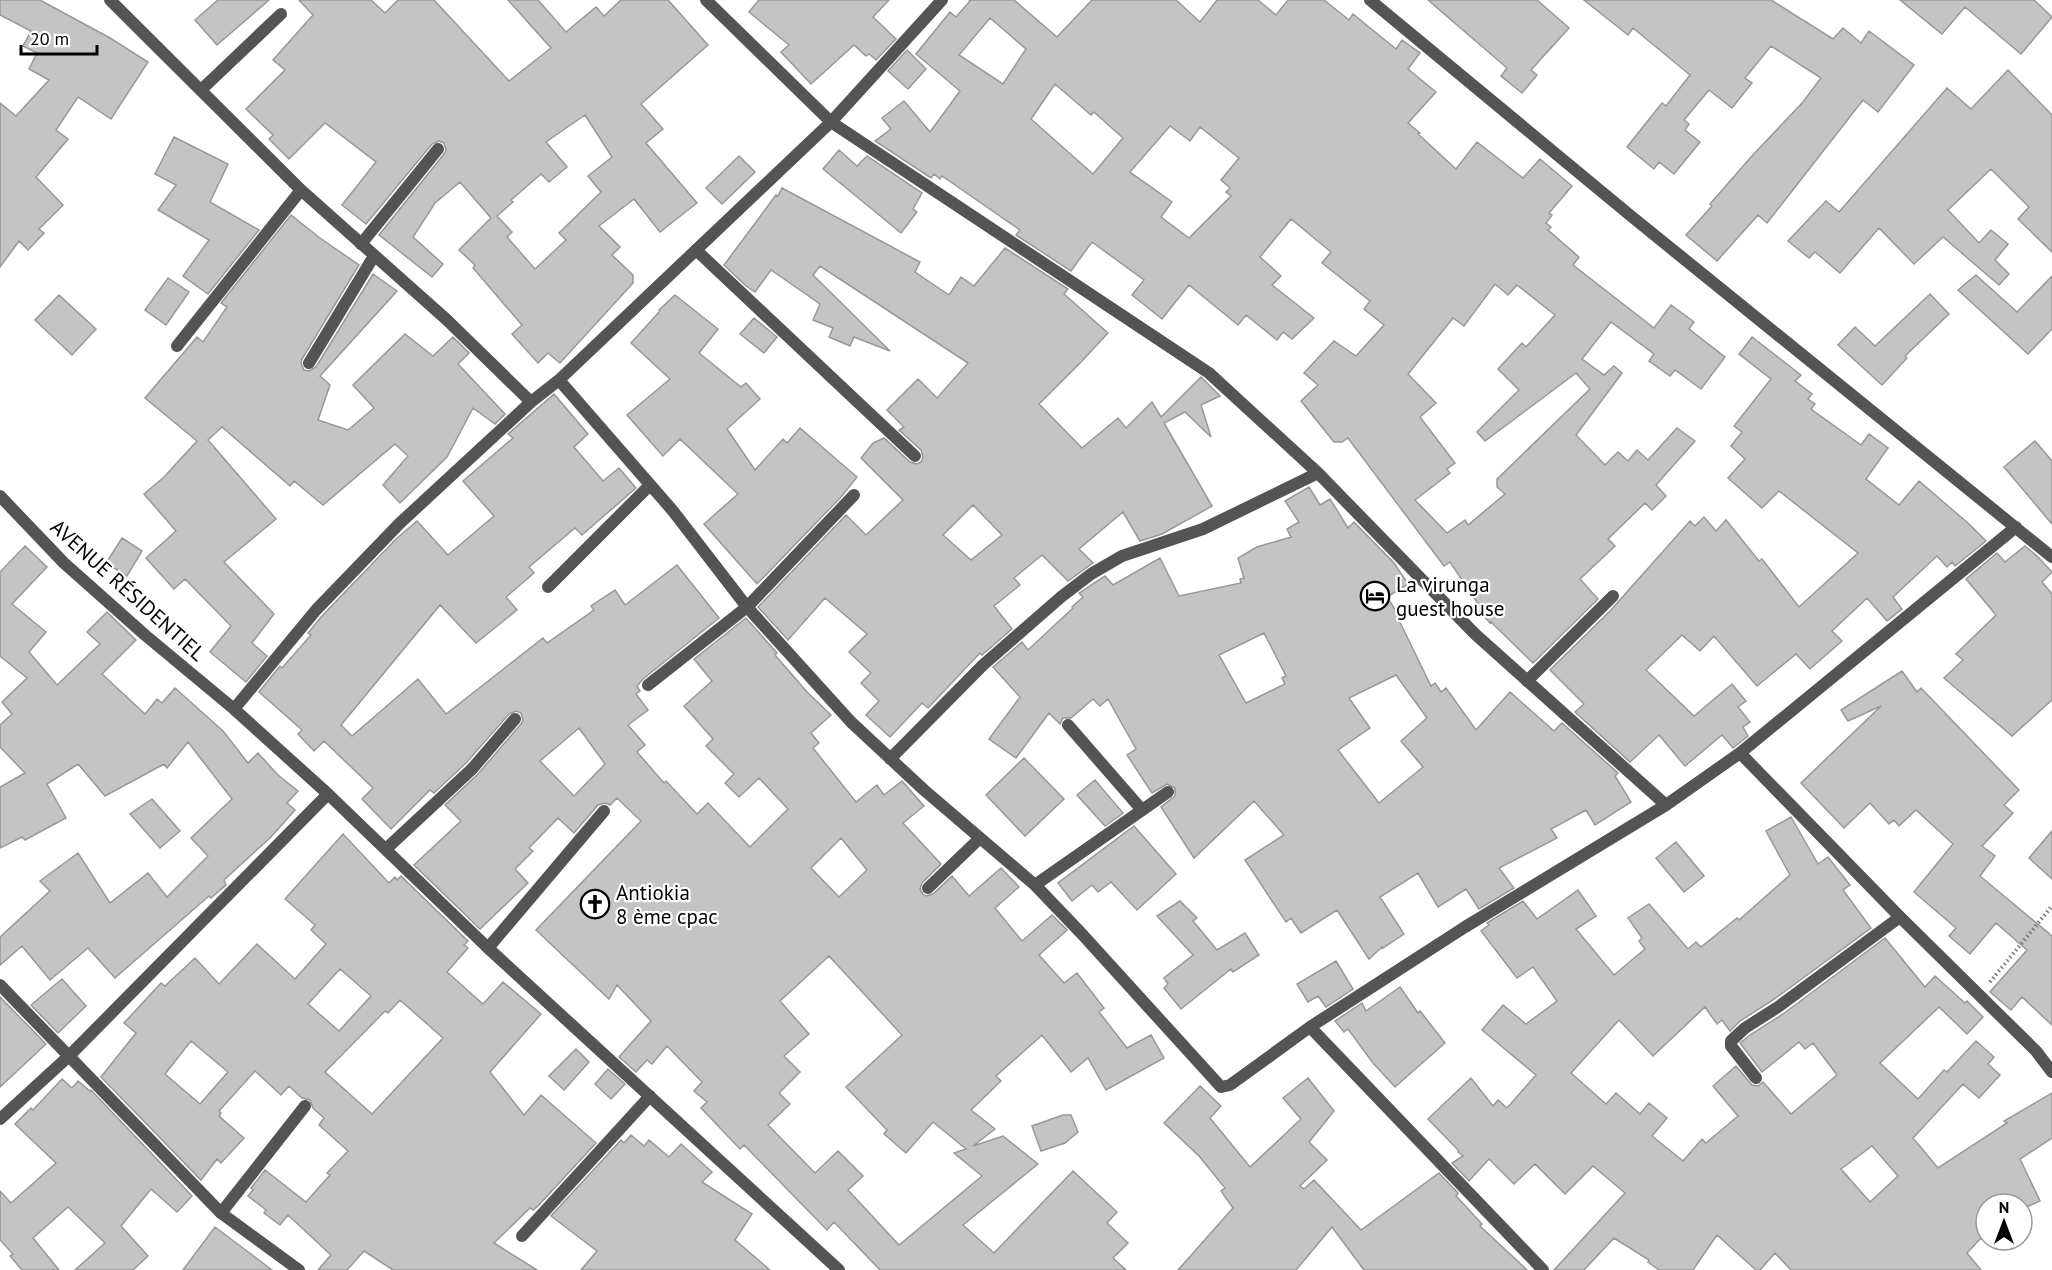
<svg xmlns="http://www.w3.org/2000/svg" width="2052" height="1270" viewBox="0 0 2052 1270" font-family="'PT Sans',sans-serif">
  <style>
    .building { fill: #c4c4c4; stroke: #989898; stroke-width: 1.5; fill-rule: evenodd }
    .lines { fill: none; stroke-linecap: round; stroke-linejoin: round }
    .path { stroke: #767676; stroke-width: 4; stroke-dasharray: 1.5 3; stroke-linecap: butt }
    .lane { stroke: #545454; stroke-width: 12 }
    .street { stroke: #545454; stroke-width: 12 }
    .labels { text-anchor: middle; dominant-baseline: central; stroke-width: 4.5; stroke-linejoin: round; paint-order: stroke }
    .poi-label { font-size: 21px; fill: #000; stroke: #fff; text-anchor: start }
    .street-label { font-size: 21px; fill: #000; stroke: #fff }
  </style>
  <rect width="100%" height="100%" fill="#fff"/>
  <path class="building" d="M0,0H40L110,38L148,62L111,119L78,97L56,130L68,139L36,177L63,205L39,229L44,233L28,250L19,241L0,267V103L16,116L49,80L29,69L37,53L23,46L31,31L0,15Z
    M218,0H269L217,45L195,20Z
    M299,0H371L385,13L398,0H434L509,81L551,48L508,0H538L566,32L596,7L604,16L621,0H668L708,45L641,104L663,129L646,143L697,203L660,232L634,199L599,226L620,247L612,255L633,275V283L560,363L548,353L538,363L512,334L522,325L473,268L475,265L459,250L491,218L460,182L435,203L413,237L443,264L432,277L379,235L444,154L446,150L444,143L439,141L432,144L366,224L342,205L376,162L325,123L289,159L269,139L273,135L246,109L285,70L273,60L313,15ZM585,115L612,157L588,176L601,192L559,233L566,240L535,269L507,237L512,232L497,216L513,202L511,200L541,174L549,182L567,167L546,142Z
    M759,0H889L873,17L896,39L876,60L869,54L866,56L854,45L811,84L781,52L789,45L749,12Z
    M969,0H1014L1057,37L1092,0H1176L1200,22L1217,0H1258L1276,15L1288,0H1324L1349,20L1353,14L1396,49L1402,40L1420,53L1408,69L1436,92L1408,123L1420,133L1418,134L1456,169L1477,142L1523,178L1540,159L1572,186L1549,213L1552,215L1546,223L1551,227L1548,230L1579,257L1573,265L1654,328L1671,305L1694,322L1689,329L1725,357L1701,389L1675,370L1670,376L1649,361L1654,354L1611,322L1582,359L1604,375L1614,366L1622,373L1576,435L1605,465L1618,452L1628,461L1637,450L1648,460L1677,428L1695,441L1656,485L1666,496L1652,510L1645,503L1608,539L1615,546L1580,579L1598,599L1533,663L1491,622L1490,623L1476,607L1479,605L1450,562L1444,566L1348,438L1342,442H1334L1301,401L1318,385L1304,373L1334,341L1356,356L1384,325L1364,309L1370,301L1322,263L1331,252L1291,219L1260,257L1281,276L1272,285L1314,318L1292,339L1283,332L1277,340L1246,315L1238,325L1189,285L1162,319L1132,295L1144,280L1092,242L1071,271L1016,235L1020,230L942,176L940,179L934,174L931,178L875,141L891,129L882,118L904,101L930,132L960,91L916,54L950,12L956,17L970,1ZM990,18L1026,49L1003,84L959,55ZM1055,84L1091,115L1094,112L1123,138L1093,174L1031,119ZM1170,126L1190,141L1200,127L1239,158L1221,180L1230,188L1226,192L1231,196L1189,238L1161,217L1172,202L1130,172ZM1495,284L1508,295L1517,285L1555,315L1526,347L1522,343L1498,369L1519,390L1477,432L1485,441L1576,373L1590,389L1497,479V487L1505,494L1468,525L1465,520L1447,533L1415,500L1450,473L1447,469L1455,463L1420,417L1436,403L1408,374L1453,318L1464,326Z
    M1428,0H1537L1569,28L1531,70L1537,75L1522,93L1501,76L1507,68Z
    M1584,0H1771L1833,39L1843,28L1861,43L1869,31L1914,65L1878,112L1863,100L1767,223L1758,215L1717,261L1686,235L1712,206L1710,204L1751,157L1803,102L1821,78L1771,46L1745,78L1752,83L1732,108L1709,90L1684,120L1689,124L1685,130L1700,142L1674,174L1659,162L1654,169L1627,147L1662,103L1666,106L1690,75L1633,28L1628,35Z
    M1900,0H2034L2052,17L2021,54L1965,7L1942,34Z
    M907,50L926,69L908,89L888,71Z
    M2008,70L2052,115V252L2018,219L2029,207L1991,169L1948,210L1979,243L1991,230L2008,244L1995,260L2009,274L1999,285L1943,237L1914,264L1879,228L1840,273L1815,252L1809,258L1788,241L1826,201L1839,212L1947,88L1971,109Z
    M174,137L228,164L210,202L259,230L208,294L183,276L209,240L158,210L176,185L155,174Z
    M839,150L857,166L867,156L922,193L913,209L917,212L901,233L823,169Z
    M739,156L755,172L722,204L706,188Z
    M782,188L920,262L915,272L949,295L961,277L974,286L1005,248L1068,289L1064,294L1108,333L1081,362L1039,404L1082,448L1118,418L1126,428L1152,402L1161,417L1201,377L1220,396L1201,405L1211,437L1185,412L1164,423L1212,506L1162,534L1140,541L1123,512L1079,549L1093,563L1068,581L1042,555L1014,578L1020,585L994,606L1012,629L982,655L980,653L928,708L922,703L890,737L866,715L879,701L861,683L871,673L849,652L867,634L825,598L788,640L758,607L846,515L866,535L903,500L861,458L873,443L884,438L910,462L917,464L921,462L923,457L921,450L899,430L904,427L887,410L918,379L937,398L968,363L820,266L813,275L890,351L854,337L850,346L829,337L833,328L813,320L820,304L771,270L755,292L746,286L724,265L776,195L778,196ZM973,505L1002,535L971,560L943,535Z
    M291,215L320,238L359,265L302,359L301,363L304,370L309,371L316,367L373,274L397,291L320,376L330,385L318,420L348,430L374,408L353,385L405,334L433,356L453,337L469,353L458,364L505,414L495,424L473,408L447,457L400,503L383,485L408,456L395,444L323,505L294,481L290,486L222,427L208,440L276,519L224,562L274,614L252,643L267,656L246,682L210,652L231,626L185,579L174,589L146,558L176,531L144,494L164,477L197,441L145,398L197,337L203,342L227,307L221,303Z
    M1976,275L2017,312L2052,276V329L2028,354L1958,290Z
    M168,278L189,292L166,325L145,310Z
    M1930,294L1949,314L1905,356L1907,358L1882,385L1838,345L1855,327L1875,346Z
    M59,295L96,329L72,355L35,320Z
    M675,295L718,329L699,353L741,387L746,383L760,399L727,429L755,470L783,439L787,443L800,428L857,477L841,497L757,584L704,524L738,494L680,439L663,456L627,415L670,379L631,343L660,311L659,310Z
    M754,318L777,337L764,353L740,334Z
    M1752,337L1801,375L1795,381L1812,394L1808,399L1815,404L1811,409L1861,445L1869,434L1888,448L1866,479L1899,505L1919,481L1969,524L1986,541L1955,566L1952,562L1947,567L1937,556L1893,597L1902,609L1887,621L1867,598L1832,631L1842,641L1810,669L1796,654L1757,686L1714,636L1700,651L1682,635L1646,670L1694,716L1732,684L1746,701L1738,707L1750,722L1743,727L1748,736L1733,748L1722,735L1685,766L1659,735L1630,762L1575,712L1584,704L1550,670L1610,611L1690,521L1695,526L1704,517L1716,531L1726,520L1759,561L1762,559L1799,607L1858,553L1779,491L1762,508L1728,478L1745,459L1731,446L1742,432L1734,426L1771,379L1739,354Z
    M554,394L588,434L574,447L603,481L619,468L636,488L582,535L575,528L529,567L534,573L506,597L517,610L476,643L440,605L341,725L352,736L418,679L446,714L543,638L547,643L594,610L591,606L615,590L625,605L677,565L719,618L643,679L637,686L640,691L636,694L648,710L628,725L645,745L637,752L664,783L666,781L697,814L708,803L750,847L788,809L759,778L739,797L725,783L734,774L706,746L713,739L684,706L712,681L694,659L746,618L777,653L775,655L808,693L831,715L811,733L819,743L813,748L856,802L877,785L884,795L902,781L924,806L903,823L941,864L922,883L920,889L923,894L926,896L933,894L952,876L969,896L1001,868L1019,887L995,908L1022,941L1052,915L1067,930L1039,955L1064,983L1077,973L1104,1008L1099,1012L1127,1048L1151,1035L1164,1058L1106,1090L1088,1058L1071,1072L1042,1035L996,1076L1001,1081L971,1110L995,1129L973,1146L1003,1136L1038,1164L963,1225L994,1253L1073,1171L1117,1212L1107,1223L1128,1243L1113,1258L1126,1270H880L834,1222L827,1230L744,1145L740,1149L701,1108L707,1102L694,1091L702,1082L667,1046L652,1064L647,1060L636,1072L619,1057L651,1021L617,985L609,999L536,930L641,821L617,798L610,805L605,803L598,805L574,833L558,818L529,848L533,851L515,869L528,883L480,929L414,865L461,821L445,805L478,774L521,724L523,720L521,713L516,711L509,714L466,763L434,793L430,790L391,829L362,799L373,788L324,741L314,751L298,734L302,730L259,692L280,666L282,668L311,635L308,633L322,616L396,539L417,521L448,555L494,516L463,481L513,438L508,434ZM579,728L605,764L574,796L540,761ZM841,838L867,870L839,897L811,868ZM829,956L902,1035L846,1087L887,1130L884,1134L906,1153L933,1122L966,1149L954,1153L982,1176L899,1245L848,1190L863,1176L838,1151L815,1173L768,1125L790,1104L779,1093L800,1072L784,1056L809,1034L780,1001Z
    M2035,441L2052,461V524L2004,467Z
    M1309,487L1320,505L1330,499L1348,528L1354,522L1394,563L1408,584L1387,597L1396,611L1395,612L1431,686L1435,683L1441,692L1446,688L1476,730L1510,692L1554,731L1562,723L1618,773L1615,776L1631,802L1595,825L1586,810L1551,829L1557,838L1499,868L1514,888L1479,909L1466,889L1438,907L1418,873L1380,897L1404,934L1383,948L1382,947L1369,959L1337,910L1301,933L1291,918L1286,922L1245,860L1284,835L1254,801L1194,858L1161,807L1175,796V788L1167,784L1152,793L1127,755L1136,749L1108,699L1100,706L1093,699L1071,718H1063L1060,724L1049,713L1016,758L989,739L1020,697L993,667L1022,642L1028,650L1073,608L1072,607L1083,597L1079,593L1105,576L1113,585L1160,558L1179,596L1241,583L1240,579L1244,578L1238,558L1257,547L1291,537L1287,529L1299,522L1285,501ZM1264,633L1286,676L1282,678L1285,684L1246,703L1219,655ZM1396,675L1427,718L1401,741L1423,767L1379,803L1338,750L1370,728L1349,698Z
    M122,538L142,551L127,576L106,563Z
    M25,546L47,567L12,604L46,632L29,652L57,685L100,644L87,632L107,612L136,640L102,674L145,714L157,699L162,703L175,688L223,731L248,763L258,753L278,775L298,791L287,803L295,810L271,837L224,880L226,885L211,898L209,896L115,978L88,948L50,980L22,946L0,965V937L50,891L40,881L78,853L110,903L148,873L167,897L208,856L191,838L232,799L188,742L167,768L164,764L105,796L78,764L47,784L66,818L25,840L22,837L0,848V787L25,773L0,747V725L12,714L2,702L27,678L0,656V572Z
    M2025,546L2038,557L2052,572L2042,582L2052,594V700L2012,736L1944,678L1963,660L1956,654L1996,615L1966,579L1997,553L2005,562Z
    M1902,671L1917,692L1921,688L2019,790L2004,805L2013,813L1982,846L1995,856L1980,876L2052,936V1025L2022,997L2011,1010L1990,992L2027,950L1996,923L1970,954L1949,936L1956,928L1914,892L1953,844L1916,810L1899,826L1894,820L1889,824L1870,803L1844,828L1801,783L1881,706L1848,721L1841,710Z
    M1024,758L1064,799L1025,836L986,795Z
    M1095,780L1123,813L1105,826L1077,795Z
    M152,799L180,831L160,848L130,814Z
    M1791,817L1818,864L1828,857L1850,885L1843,890L1871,928L1773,1000L1740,1021L1730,1031L1722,1020L1717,1024L1705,1007L1653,1056L1619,1020L1571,1073L1606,1104L1616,1093L1640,1114L1649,1103L1667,1118L1652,1136L1683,1161L1702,1139L1706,1143L1738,1116L1713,1086L1736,1066L1752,1085L1758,1086L1763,1082L1791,1114L1837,1075L1813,1043L1805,1049L1799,1042L1762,1072L1740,1043L1750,1035L1783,1014L1885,938L1925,987L1935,976L1965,1003L1967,1001L1983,1017L1967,1034L1939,1007L1880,1063L1918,1099L1944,1070L1947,1072L1976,1041L1994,1057L1988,1064L2000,1075L1979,1098L1963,1084L1913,1138L1938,1168L2007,1123L2004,1121L2052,1093V1138L2020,1159L2040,1201L2022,1209V1204H1986V1233L1967,1253L1981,1270H1791L1775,1253L1760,1270H1756L1717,1235L1693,1270H1659L1648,1262L1649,1260L1614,1238L1584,1270H1554L1625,1193L1593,1166L1565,1194L1535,1164L1514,1184L1489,1159L1469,1181L1452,1163L1463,1156L1458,1152L1459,1151L1428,1119L1471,1078L1493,1106L1498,1100L1507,1108L1536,1075L1482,1030L1503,1005L1526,1024L1557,1001L1533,967L1517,978L1481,931L1489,925L1487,923L1523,901L1537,919L1578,890L1596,916L1576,929L1614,975L1645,949L1639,941L1642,938L1628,918L1649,904L1688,949L1696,942L1701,947L1737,918L1739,920L1790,875L1766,831ZM1872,1146L1898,1176L1870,1202L1841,1169Z
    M1134,826L1176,874L1137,910L1111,882L1098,892L1092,885L1072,901L1058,883Z
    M2052,831V879L2029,858Z
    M343,834L389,883L395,877L397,880L401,876L468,941L464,945L468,948L447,972L483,1004L503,982L541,1014L490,1072L524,1115L541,1095L596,1143L538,1206L533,1210L530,1208L494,1243L537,1270H393L364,1251L347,1270H318L331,1255L288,1215L280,1225L264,1213L266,1210L248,1196L253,1190L251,1188L265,1170L306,1202L330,1175L327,1173L348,1151L319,1125L324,1118L313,1108L310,1100L302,1098L289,1086L281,1095L255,1071L219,1111L221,1113L219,1116L244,1138L221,1163L217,1159L201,1180L101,1077L136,1033L124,1023L161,983L165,986L195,958L219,984L257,944L295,979L326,944L311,930L315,925L285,899ZM340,969L371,996L339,1031L308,1004ZM400,1000L443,1038L372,1114L325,1072L385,1011L388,1013ZM191,1041L228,1072L200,1104L165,1074Z
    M1676,842L1704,876L1684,892L1656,858Z
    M1180,901L1197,918L1193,921L1217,950L1245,933L1259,955L1233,972L1231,969L1181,1009L1164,988L1168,984L1164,978L1193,955L1157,916Z
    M1336,961L1353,989L1326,1007L1318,996L1308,1002L1297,984Z
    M62,979L86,1006L58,1033L31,1005Z
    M1400,987L1418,1013L1420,1011L1445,1043L1395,1087L1373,1063L1348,1029L1344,1032L1335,1021L1362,1003L1366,1011Z
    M0,997L46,1044L0,1087Z
    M576,1049L589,1062L564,1090L549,1076Z
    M608,1069L625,1084L611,1099L595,1084Z
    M1308,1078L1334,1111L1309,1142L1327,1160L1300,1186L1304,1189L1314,1180L1361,1230L1439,1173L1458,1193L1456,1196L1482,1224L1480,1226L1527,1270H1364L1332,1227L1296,1270H1178L1233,1208L1221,1191L1225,1188L1199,1156L1164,1123L1200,1086L1221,1106L1210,1118L1250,1167L1301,1119L1283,1098Z
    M62,1079L72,1088L78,1081L90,1091L91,1090L192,1196L177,1212L151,1189L121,1226L148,1256L133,1270H75L105,1243L68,1207L33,1238L59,1270H22L10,1256L13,1254L0,1240V1191L11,1203L56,1163L15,1124L31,1108L33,1110Z
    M1063,1115H1071L1078,1132L1065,1143L1041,1151L1032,1126Z
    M631,1135L644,1146L649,1140L669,1157L681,1144L712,1172L702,1182L752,1214L735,1240L770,1270H581L597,1251L551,1216L621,1140L624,1143Z
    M215,1227L272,1270H183Z"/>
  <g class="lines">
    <path class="path" d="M1990,982L2052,906"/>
    <path class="lane" d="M201,90L281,14
      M361,244L438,149
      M696,250L915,456
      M548,587L650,485
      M1527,681L1613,596
      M648,685L747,607L854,495
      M1068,725L1142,810
      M1035,885L1168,792
      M488,948L604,811
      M1756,1078L1731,1046V1041L1745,1028L1778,1007L1900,917
      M221,1213L305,1106
      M522,1236L650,1096"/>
    <path class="street" d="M110,0L301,190L447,320L531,402
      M706,0L831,122L1209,373L1318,473L1475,634L1666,805
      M1370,0L1631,216L2052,557
      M177,346L301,190
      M309,363L374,256
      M559,380L673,511L747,607L851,722L924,790L1035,885L1081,933L1221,1087L1230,1085L1310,1027L1465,927L1666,805L1740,753L2016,527
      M0,496L64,563L145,635L234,709L328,794L488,948L839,1270
      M234,709L316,610L400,523L531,402L559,380L831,122L942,0
      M1740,753L1900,917L2036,1051L2052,1072
      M890,759L983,665L1061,597L1091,574L1122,556L1203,529L1318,473
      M386,849L472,769L515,719
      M928,888L980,838
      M0,985L221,1213L299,1270
      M1310,1027L1543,1270
      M0,1119L69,1056L328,794"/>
  </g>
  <defs>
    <g id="hotel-ring" transform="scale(1.5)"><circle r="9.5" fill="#fff" stroke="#000" stroke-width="1.5"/><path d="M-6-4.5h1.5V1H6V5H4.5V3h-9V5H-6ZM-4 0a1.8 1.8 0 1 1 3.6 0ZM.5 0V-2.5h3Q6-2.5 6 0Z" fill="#000"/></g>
    <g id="church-ring" transform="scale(1.5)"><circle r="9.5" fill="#fff" stroke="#000" stroke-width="1.5"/><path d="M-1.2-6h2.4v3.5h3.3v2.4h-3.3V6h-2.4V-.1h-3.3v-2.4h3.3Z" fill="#000"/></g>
  </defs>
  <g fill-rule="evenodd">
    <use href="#hotel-ring" x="1375" y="596"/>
    <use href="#church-ring" x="595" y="904"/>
  </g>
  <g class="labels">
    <g class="poi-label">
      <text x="1396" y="584">La virunga<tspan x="1396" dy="24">guest house</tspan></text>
      <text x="616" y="892">Antiokia<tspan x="616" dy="24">8 ème cpac</tspan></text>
    </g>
    <g class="street-label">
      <text transform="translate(128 590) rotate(42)">AVENUE RÉSIDENTIEL</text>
    </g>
  </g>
  <g transform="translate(2004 1222)"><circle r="28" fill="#ffffff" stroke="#999999" stroke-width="1.5"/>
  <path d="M0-4.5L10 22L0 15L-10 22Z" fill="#000000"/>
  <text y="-9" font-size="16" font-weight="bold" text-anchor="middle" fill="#000000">N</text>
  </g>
  <path d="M21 45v9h76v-9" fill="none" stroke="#000000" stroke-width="3"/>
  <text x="30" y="45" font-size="18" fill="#000000" stroke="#ffffff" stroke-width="4.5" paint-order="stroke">20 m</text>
</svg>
